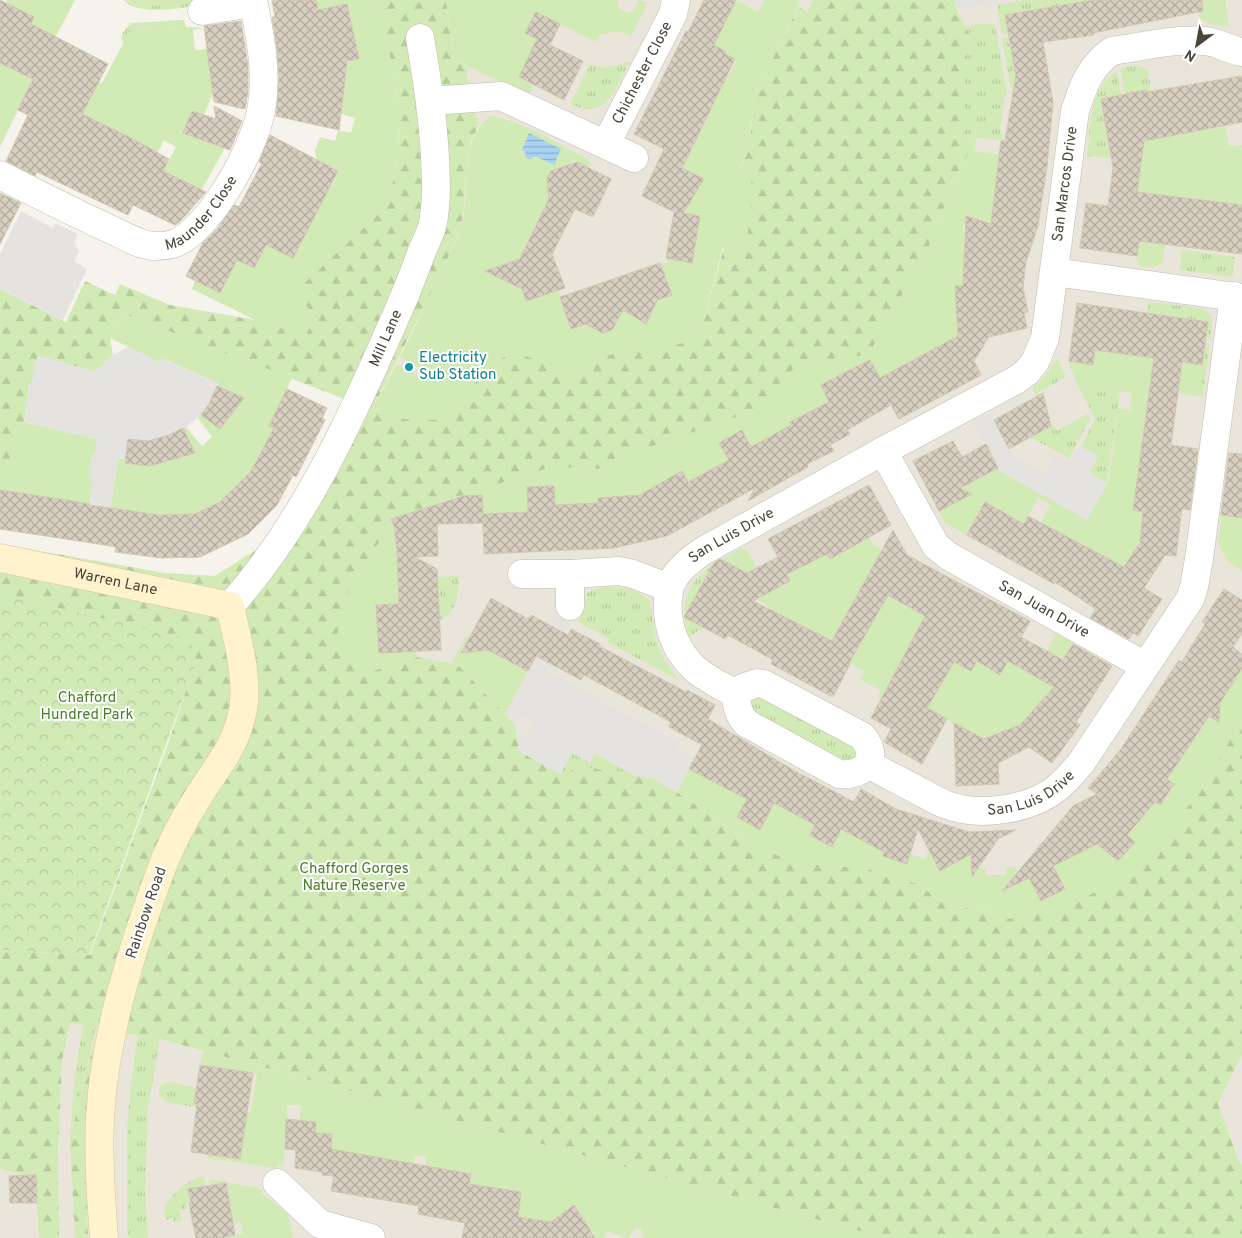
<svg xmlns="http://www.w3.org/2000/svg" width="1242" height="1238" viewBox="0 0 1242 1238" font-family="Overpass,sans-serif">
  <style>
    .residential { fill: #eae5da }
    .grass { fill: url(#grass-tufts) }
    .forest { fill: url(#forest-firs) }
    .park { fill: url(#park-crowns) }
    .garden { fill: #d2eab5 }
    .parking { fill: #e5e3e0 }
    .water { fill: url(#water-rules) }
    .building { fill: url(#building-cross-hatch); stroke: #d3c7b4 }
    .lines { fill: none; stroke-linecap: round; stroke-linejoin: round }
    .street-casing { stroke: #c2bbae; stroke-width: 29 }
    .secondary-casing { stroke: #d6c79b; stroke-width: 29 }
    .street { stroke: #fff; stroke-width: 28 }
    .secondary { stroke: #fff3cd; stroke-width: 28 }
    .culture-dot { fill: #0f9aa8; stroke: #fff; stroke-width: 2 }
    .labels { text-anchor: middle; dominant-baseline: central; stroke-width: 4; stroke-linejoin: round; paint-order: stroke }
    .street-label { font-size: 15px; fill: #4b4439; stroke: #fff }
    .culture-label { font-size: 15px; fill: #0d838f; stroke: #fff; text-anchor: start }
    .park-label { font-size: 15px; fill: #4a7f2a; stroke: #fff }
  </style>
  <defs>
    <pattern id="grass-tufts" width="24" height="20" patternUnits="userSpaceOnUse" patternTransform="scale(1.25)"><rect width="24" height="20" fill="#d2eab5"/><path d="M3 7l-1-3M5 7V3M7 7l1-3M15 17l-1-3M17 17v-4M19 17l1-3" fill="none" stroke="#b6ca9c"/></pattern>
    <pattern id="forest-firs" width="22" height="20" patternUnits="userSpaceOnUse" patternTransform="scale(1.25)"><rect width="22" height="20" fill="#d2eab5"/><path d="M5 1l3.5 6h-7zM16 11l3.5 6h-7z" fill="#b6ca9c"/></pattern>
    <pattern id="park-crowns" width="20" height="18" patternUnits="userSpaceOnUse" patternTransform="scale(1.25)"><rect width="20" height="18" fill="#d2eab5"/><path d="M2 6a3 3 0 1 1 6 0M12 15a3 3 0 1 1 6 0" fill="none" stroke="#b6ca9c"/></pattern>
    <pattern id="water-rules" width="6" height="5" patternUnits="userSpaceOnUse" patternTransform="scale(1.25)"><rect width="6" height="5" fill="#a9d4f2"/><path d="M0 2.5h6" fill="none" stroke="#8caec5"/></pattern>
    <pattern id="building-cross-hatch" width="8" height="8" patternUnits="userSpaceOnUse" patternTransform="scale(1.25)"><rect width="8" height="8" fill="#d8cfc1"/><path d="M0 0l8 8M0 8l8-8" fill="none" stroke="#b1aa9e"/></pattern>
  </defs>
  <rect width="100%" height="100%" fill="#f6f3ec"/>
  <path class="residential" d="M446,0H813L808,12L798,7L754,97L723,247L699,338L372,410L417,323L480,124L475,114L466,66Z
    M955,0H1242V721L1194,798L1073,905L918,884L864,868L799,864L652,778L583,767L560,774L421,658L417,657L370,672L342,603L394,518L456,497L901,299L926,253L968,154L963,95L970,35L957,10Z
    M69,1023L160,1039L884,1238H0V1169L25,1176L58,1157L62,1061Z
    M1242,1054V1164L1239,1161L1218,1104Z"/>
  <path class="grass" d="M124,0C130,0 133,4 139,5C156,7 174,4 191,1V6C177,10 132,14 124,0Z
    M1023,0H1087V1L1005,15L1008,33L1002,35L997,5Z
    M184,20L186,27L131,29L124,43L121,38L123,32L131,23Z
    M978,24H995L1007,92V96L1005,95L1000,132L1004,141L966,136L963,95L970,35L966,27Z
    M1009,37L1019,94V102L1012,101V94L1002,39Z
    M630,62C615,88 607,122 570,104L590,64L602,68Z
    M1139,65L1148,71L1155,112L1150,113L1146,90L1125,94L1120,68Z
    M1117,71L1121,95L1101,99L1111,156L1114,158L1087,156C1091,124 1088,90 1117,71Z
    M1182,250L1235,257L1233,277L1179,270Z
    M1150,302L1202,308L1212,316L1211,339L1206,338L1207,322L1146,313L1148,304Z
    M1205,343L1210,344L1203,396H1197Z
    M1057,358L1066,377L1037,393L1040,398L1038,399L1032,389L1046,375Z
    M1079,388L1120,392L1107,483L1089,473L1098,456L1081,447L1095,419Z
    M1087,414L1090,419L1069,458L1030,437L1053,425L1057,431Z
    M713,565L704,627L689,637C679,606 686,583 713,565Z
    M459,576C458,601 457,613 433,624L437,577Z
    M606,587C625,587 635,588 650,601L656,640L663,658L680,681L607,642L609,639L577,621L585,607L587,593L595,589Z
    M756,692L861,749L852,765L752,715L746,705Z
    M572,753H595L634,776L583,767L560,774Z
    M90,999L101,1007L70,1140L74,1084L80,1042Z
    M138,1035L160,1039L148,1107L145,1195L148,1238H128L127,1230V1132L130,1092Z
    M169,1082L197,1088L194,1103L199,1105V1108L166,1102L159,1096V1089L162,1084Z
    M199,1177H204L206,1187L188,1190L191,1203L186,1204V1209L179,1211L182,1220L174,1222L173,1217L166,1220L164,1208C173,1193 183,1184 199,1177Z"/>
  <path class="forest" d="M378,0H446L454,60L466,66L475,114L480,124L471,141L467,162L462,224L446,263L372,410L406,419L449,414C462,399 496,352 517,353C528,354 559,368 571,372L608,355L645,346L699,338L724,247L745,251L740,168L749,148L754,97L798,7L808,11L813,0H955L957,10L970,35L963,95L968,154L955,180L926,253L869,354L840,360L772,395L759,409L639,451L601,469L552,467L456,497L394,518L342,603L370,672L417,657L458,665L515,725L519,751L560,774L583,767L652,778L677,792L749,842L795,863L864,868L918,884L946,905L1002,913L1073,905L1194,798L1242,721V1054L1218,1104L1239,1161L1242,1164V1238H884L160,1039L70,1023L62,1061L58,1157L59,1238H39L37,1203L25,1176L0,1169V950L90,955L169,741L196,660L90,616L0,594V544L165,573L215,576L257,549L280,523L344,399L121,313L110,338L113,355L95,372L39,356L34,364V376L29,385L24,422L0,482V289L66,322L85,281L115,295L120,284L170,305L255,320L305,335L314,320L297,289L386,207L396,169L400,125L396,86Z
    M95,1038L87,1095L86,1183L88,1238H75L70,1140Z"/>
  <path class="park" d="M0,594L186,638C195,647 197,655 194,668L89,955L0,950Z"/>
  <path class="garden" d="M7,0H75L43,61L95,88L99,82L102,83L131,29L186,27L204,28L193,30L195,50L208,49L213,93L204,115L192,111L185,129L225,148L187,216L182,218L192,207L200,189L162,171L165,168L176,147L164,140L153,162L21,104L0,147V63L27,31L34,17L12,6L5,4Z
    M128,0H195C178,4 142,11 128,0Z
    M316,0H378L396,86L400,125L396,169L386,207L298,289L314,320L305,336L255,320L192,289L195,281L220,293L232,270L231,257L266,243L271,247L293,258L300,245L277,234L291,211L312,222L319,208L297,198L304,171L332,185L339,171L317,160L315,151L320,137L335,141L338,130L351,133L355,118L331,111L328,23L351,18L347,4L325,8L318,12Z
    M446,0H617L619,9L628,13L634,10L639,0L648,3L631,36L618,31L599,35L596,42L536,12L525,33L552,46L549,51L519,77L533,85L529,95L454,60Z
    M736,0L758,12L765,0H795L800,2L754,97L749,148L740,167L750,172L753,197L745,251L723,247L699,338L653,352L645,346L608,355L571,372L517,353L507,354L479,378L449,414L434,420L406,419L372,410L397,364L419,377L423,370L400,357C413,330 426,304 439,277C447,261 457,242 462,224C472,188 456,144 490,116C524,121 557,144 588,159L591,165L589,168L573,160L551,197L531,235L552,245L550,248L503,265L500,271L503,280L508,282L518,279L526,301L558,290L571,329L593,321L596,330L602,333L612,331L615,325L612,315L632,307L635,318L640,321L649,318L652,311L649,303L672,295L661,265L667,263L668,258L700,216L673,211L691,192L697,190L702,183L699,176L661,157L687,158L694,144L683,138L692,119L704,124L710,110L699,104L717,69L729,75L737,60L725,54L726,51L714,45Z
    M1196,0H1225L1229,26C1218,28 1208,23 1199,18Z
    M1222,109L1229,147L1242,145V205L1218,208L1212,250H1206L1211,207L1198,205V199L1171,196L1163,262L1154,268L1141,267L1136,260L1140,232L1134,212L1141,162L1129,126L1206,125L1212,128L1219,127L1223,121Z
    M966,136L976,138L975,151L1002,155L994,199V225L967,216L962,231L987,239L983,285L955,287L956,302L971,315L957,337L905,370L902,366L884,376V385L870,360L821,385L829,402L790,422L805,450L773,435L755,444L754,452L741,430L719,443L731,464L728,466L725,462L688,482L627,497L625,508L624,496L599,498V524L555,514L553,486L527,487L529,521L483,524L482,496L456,497L552,467L601,469L639,451L759,409L798,363L840,360L869,354L926,253L955,180L968,154Z
    M121,313L292,378L281,401L285,403L273,428L287,434L266,443L253,468L251,486L243,479L225,497L237,510L216,504L190,516L178,514L152,515L110,508L118,458L126,459V463L140,465L143,441L152,440L174,459L166,436L170,434L181,456L193,450L183,428L186,427L202,446L212,437L197,417L201,415L220,429L229,418L209,404L211,399L234,410L217,386L218,383L163,359L161,363L110,338Z
    M1146,313L1172,361L1202,365L1197,396L1178,392L1133,510L1143,512L1165,555L1158,566L1135,551L1120,574L1036,530L1050,505L1038,498L1024,523L1007,514L1003,522L981,510L967,535L945,523L939,511L960,500L948,476L977,479L998,468L1000,471L1087,520L1109,481L1118,408L1130,410L1132,393L1079,388L1069,365V361L1093,364L1097,336L1115,353L1140,356Z
    M24,422L97,439L90,504L0,490V482Z
    M1222,510L1242,518V571L1226,560L1218,542Z
    M394,518L396,550L420,549V552L397,553L398,573H407L422,602L376,605L379,653L416,651L417,657L370,672L336,643L342,603Z
    M863,524L875,547L878,546L883,553L890,589L925,611L943,656L971,671L984,649L995,652L987,667L1000,675L1021,637L1025,640L1012,663L1033,675L1056,634L1074,643L1057,669L1074,681L1020,725L982,743C959,724 942,717 914,708L927,684L938,690L946,676L907,651L881,698L878,697L881,691L860,679L864,671L848,663L823,659L795,622L771,610L758,635L755,634L770,607L747,594L721,560L741,548L748,551L769,592L790,581L787,574L805,565L821,545L830,559L851,547Z
    M471,627L466,640V645H484L528,671L505,714L458,665L451,664Z
    M1242,668V721L1194,798L1152,858L1073,905L1004,920L1002,913L946,905L918,884L864,868L795,863L749,842L677,792L689,769L711,780L715,772L750,793L737,817L760,829L774,803L790,811L794,804L815,816L830,789L833,792L810,835L831,847L844,824L846,832L864,841L891,829L883,856L907,864L910,854L925,859L928,851L937,854L935,861L938,867L944,869L970,833L971,868L986,867V875H1006V867H1013L1029,876L1065,889L1052,865L1080,842L1097,844L1117,861L1134,842L1127,835L1155,802L1160,805L1174,784L1151,768L1152,766L1169,777L1206,720L1198,709L1213,718L1220,708L1218,698Z
    M203,1051L884,1238H643L642,1230L636,1228L631,1233L629,1238L607,1231L604,1238H593L594,1231L518,1217L521,1192L507,1190L464,1214L471,1174L419,1196L426,1157L414,1155L413,1164L330,1163L332,1134L315,1133L316,1122L300,1120L301,1105H287L284,1162L276,1168L208,1158V1154L240,1159L245,1126L199,1105L251,1112L257,1074L200,1065Z
    M209,1179L262,1189L261,1193L287,1213L293,1238H220L243,1234L241,1222L233,1223L227,1186L218,1187L210,1186Z"/>
  <path class="parking" d="M955,0H1023L984,7L983,4L957,10Z
    M21,211L53,228L55,223L78,234L74,242L79,251L74,261L87,269L63,320L0,289V254Z
    M128,347L160,362L162,359L218,383L209,404L201,415L186,427L170,434L148,441L128,439L126,459L118,458L110,508L90,504L92,481L89,475L92,455L96,451L97,439L24,422L29,385L34,376V364L40,356L95,372L113,355Z
    M991,412L1014,457L1045,474L1056,456L1071,464L1081,447L1098,456L1089,473L1107,483L1087,520L1000,471L974,421Z
    M558,608L579,609L545,671L679,742L675,748L695,759L677,792L652,778L634,776L595,753L590,763L572,753L560,774L519,751L517,736L525,740L534,722L521,715L515,726L505,714L541,647L538,645Z"/>
  <path class="water" d="M529,133L561,149L554,165L535,156L531,159L526,158L525,151L522,150Z"/>
  <path class="building" d="M0,0L34,17L31,24L108,64L82,114L131,138L169,159L163,171L206,192L180,221L175,225L133,205L128,215L37,172L35,176L6,161L28,115L18,110L33,79L0,63Z
    M272,0H316L318,10L347,4L359,59L347,61L339,130L276,116L279,78L277,50L272,17H275Z
    M704,0H736L714,45L726,52L725,54L735,59L682,168L704,179L683,213L700,216L692,263L666,258L674,212L642,196L664,149L634,134L686,31L688,32Z
    M1093,0H1202L1203,11L1093,33L1094,35L1043,42L1053,103L1047,166L1038,226L1026,262L1023,288L1028,312L1024,313L1027,328L989,337L974,361L981,375L899,419L891,405L847,430L850,434L830,445L834,451L807,464L808,467L748,501L755,488L667,536L614,548L484,554L483,523L437,524L438,556L415,557L437,569L441,650L379,653L376,605L399,604L397,550L394,526L391,519L463,496L482,495L483,514L528,512L527,487L554,486L555,505L599,503L598,498L640,495L682,471L688,482L729,460L719,443L742,430L751,447L791,425L790,422L829,402L821,385L844,373L870,360L880,378L958,336L955,286H963L966,216L991,224L1001,141H1005L1016,75L1005,15Z
    M536,12L560,24L550,45L583,61L564,100L519,77L537,39L525,33Z
    M241,21L248,66V91L245,109L214,102L204,26Z
    M1242,76V122L1144,141L1137,192L1242,205V254L1139,241L1137,256L1080,248L1086,203L1108,206L1111,183L1113,168L1101,99L1146,90L1147,92Z
    M214,106L242,121L230,150L183,133L192,111L216,119Z
    M270,135L338,171L293,258L266,245L254,268L237,260L220,293L186,276L203,243L217,229L234,205L239,207L262,163L259,162Z
    M577,162L611,179L593,217L575,209L552,254L565,288L526,301L522,289L485,271L520,259L549,199L547,178L551,171Z
    M0,193L21,203L0,244Z
    M660,263L672,295L657,300L646,324L623,310L612,330L602,333L586,324L571,329L560,297Z
    M1077,303L1208,322L1202,365L1182,362L1171,445L1198,449L1190,510L1182,509L1176,556L1165,555L1144,588L1162,599L1138,636L1133,633L1129,639L1090,618L1096,609L1055,582L1054,584L967,535L985,502L1024,524L1028,516L1124,567L1140,543L1143,512L1133,510L1154,358L1095,350L1093,365L1069,361Z
    M217,386L244,398L220,429L201,415L209,404Z
    M287,389L327,408L322,418L325,420L296,477L293,475L277,505L248,534L200,557L162,558L115,552L116,547L105,545L0,529V490L66,500L90,504L89,505L159,515L195,514L220,502L251,471L274,428L269,426Z
    M1043,393L1051,426L1009,449L994,420Z
    M183,428L195,453L150,466L125,463L128,439L148,441L169,435Z
    M953,441L962,457L986,444L998,468L960,488L972,494L939,511L913,461Z
    M1229,453L1242,454V518L1221,515Z
    M869,485L891,525L830,559L827,554L787,574L786,573L790,581L753,601L832,641L893,530L907,555L1030,621L1021,637L1063,660L1073,644L1112,666L1076,722L1080,725L1052,763L1029,747L998,763L999,784L956,786L954,723L984,739L1020,725L1054,687L1008,661L1000,675L977,661L971,671L954,662L927,708L947,719L922,764L884,742L891,729L871,718L925,616L888,595L849,663L850,664L833,697L771,664L773,660L728,635L725,639L684,617L714,563L720,559L747,573L778,557L768,539Z
    M1224,589L1242,600V634L1233,647L1242,654V668L1220,703L1219,722L1209,716L1167,779L1174,784L1160,805L1155,802L1127,835L1135,842L1118,861L1097,844L1053,866L1065,889L1041,901L1029,878L1002,891L1073,806L1097,794L1088,788L1121,749L1179,660L1182,662L1205,624L1202,622Z
    M491,598L528,619L531,615L568,635L571,629L600,644L599,646L686,692L687,690L715,705L708,719L793,770L854,802L861,789L896,809L969,832L1016,830L998,839L972,877L971,854L940,871L918,829L907,864L883,856L884,852L841,829L832,847L810,835L815,825L774,803L760,830L737,817L747,799L689,769L702,745L669,727L671,722L584,675L581,680L536,656L528,671L488,650L461,653Z
    M200,1065L253,1073L240,1159L191,1152L197,1104H194Z
    M286,1119L316,1122L315,1133L332,1134L331,1149L471,1174L469,1184L521,1192L518,1217L551,1222L574,1205L595,1238H462L465,1223L418,1214L419,1206L331,1191L334,1176L322,1175V1172L295,1168L296,1150L285,1149Z
    M36,1175L37,1203H10L9,1176Z
    M226,1183L235,1235L220,1238H196L189,1204L191,1203L188,1189Z"/>
  <g class="lines">
    <g class="street-casing">
      <g id="street">
        <path d="M202,11L253,3"/>
        <path d="M431,101L501,96L634,158"/>
        <path id="s1" d="M606,144L673,14L676,0"/>
        <path id="s2" d="M0,175C37,194 74,213 112,230C125,236 139,245 154,246C162,246 169,246 176,243C213,225 257,144 262,105C267,69 260,35 253,0"/>
        <path d="M1054,272L1242,298"/>
        <path id="s3" d="M883,451L936,546L950,557L1145,666"/>
        <path d="M522,574H570L619,571L633,574L669,588"/>
        <path id="s4" d="M230,606C304,523 351,419 395,318C405,296 414,273 422,251C426,242 431,232 433,223C437,201 436,180 435,158C433,118 427,78 420,38"/>
        <path d="M570,606V574"/>
        <path d="M757,683L764,684L862,736C881,759 865,776 839,774L746,723C739,715 736,706 736,694L743,688Z"/>
        <path id="s5" d="M736,694C722,686 706,679 694,668C675,650 666,625 668,599C669,592 669,586 673,580C679,568 692,559 703,551L883,451L1016,380L1027,372L1035,362L1045,338L1075,111C1083,86 1090,66 1112,51C1142,47 1175,38 1205,41C1218,42 1229,50 1242,52"/>
        <path id="s6" d="M868,764C886,774 904,783 923,793C930,797 938,802 947,805C979,817 1030,810 1057,788C1066,781 1073,772 1081,763L1190,599L1194,587L1199,559L1234,296"/>
        <path d="M277,1183L320,1224L371,1238"/>
      </g>
    </g>
    <g class="secondary-casing">
      <g id="secondary">
        <path id="s7" d="M0,558L230,606C237,638 250,682 242,714C235,748 217,766 200,794C183,820 168,849 158,878C130,955 105,1035 100,1117C98,1157 101,1198 104,1238"/>
      </g>
    </g>
    <use href="#street" class="street"/>
    <use href="#secondary" class="secondary"/>
  </g>
  <circle class="culture-dot" cx="409" cy="367" r="5"/>
  <g class="labels">
    <g class="street-label">
      <text stroke="none"><textPath href="#s1" startOffset="80">Chichester Close</textPath></text>
      <text stroke="none"><textPath href="#s5" startOffset="752">San Marcos Drive</textPath></text>
      <text stroke="none"><textPath href="#s2" startOffset="231">Maunder Close</textPath></text>
      <text stroke="none"><textPath href="#s4" startOffset="311">Mill Lane</textPath></text>
      <text stroke="none"><textPath href="#s5" startOffset="220">San Luis Drive</textPath></text>
      <text stroke="none"><textPath href="#s7" startOffset="118">Warren Lane</textPath></text>
      <text stroke="none"><textPath href="#s3" startOffset="234">San Juan Drive</textPath></text>
      <text stroke="none"><textPath href="#s6" startOffset="178">San Luis Drive</textPath></text>
      <text transform="translate(147 913) rotate(-71)">Rainbow Road</text>
    </g>
    <g class="culture-label">
      <text x="419" y="358">Electricity<tspan x="419" dy="17">Sub Station</tspan></text>
    </g>
    <g class="park-label">
      <text x="87" y="698">Chafford<tspan x="87" dy="17">Hundred Park</tspan></text>
      <text x="354" y="869">Chafford Gorges<tspan x="354" dy="17">Nature Reserve</tspan></text>
    </g>
  </g>
  <g transform="translate(1197 45) rotate(212)" stroke="#ffffff" stroke-width="4" paint-order="stroke">
  <path d="M0-4L9 19L0 12L-9 19Z" fill="#4b4439"/>
  <text y="-8" font-size="14" font-weight="bold" text-anchor="middle" fill="#4b4439">N</text>
  </g>
</svg>
